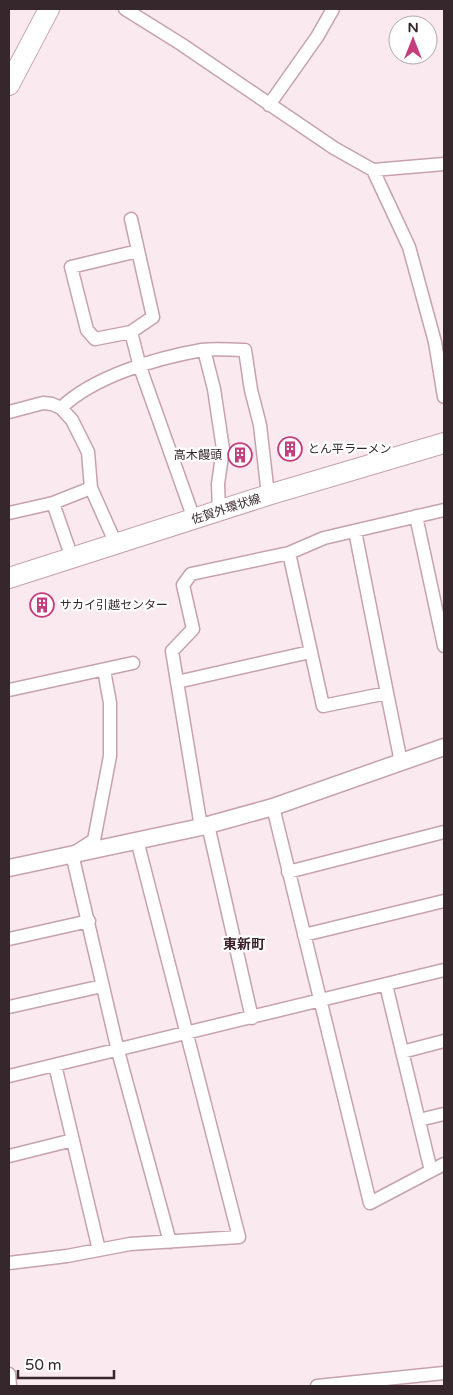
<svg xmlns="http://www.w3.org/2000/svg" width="453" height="1395" viewBox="0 0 453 1395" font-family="'Varela Round','Noto Sans JP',sans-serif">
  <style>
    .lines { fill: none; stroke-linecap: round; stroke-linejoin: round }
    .minor-casing { stroke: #c6a1ae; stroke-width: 15 }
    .tertiary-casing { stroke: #c6a1ae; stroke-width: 19 }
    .primary-casing { stroke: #c6a1ae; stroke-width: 22 }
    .minor { stroke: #fff; stroke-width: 12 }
    .tertiary { stroke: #fff; stroke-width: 16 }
    .primary { stroke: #fff; stroke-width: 20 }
    .labels { text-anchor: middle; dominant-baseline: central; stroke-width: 4.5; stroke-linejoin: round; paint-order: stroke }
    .poi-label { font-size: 12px; fill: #36272c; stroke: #fff; text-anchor: start }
    .street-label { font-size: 12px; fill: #36272c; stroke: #fff }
    .neighbourhood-label { font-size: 14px; font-weight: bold; fill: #3c202b; stroke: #fff }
  </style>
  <rect width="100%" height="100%" fill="#faeaef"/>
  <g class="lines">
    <g class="minor-casing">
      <path id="minor" d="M125,9L181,44L334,148L373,170L444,164
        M269,105L317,37L333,9
        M373,170L409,247L435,342L444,397
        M131,219L153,317L131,332L140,367L194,519
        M131,332L95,339L87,330L71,267L138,251
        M204,350L214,389L223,449L218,484L219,511
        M61,408C94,376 157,358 202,350C216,348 231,350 245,350L251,390L260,425L268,495
        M9,412L43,403L52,404L61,408L72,420L88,452L91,488L116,544
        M9,513L53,503
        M416,516L444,646
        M355,531L387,693
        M289,553L323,706L387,693L401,762
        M72,558L53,503L91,488
        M104,670L110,703V756L94,840L72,854L118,1051L170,1242
        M177,682L310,652
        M9,690L133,663
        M273,807L370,1203L444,1164
        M208,825L252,1018
        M201,827L172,651L193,629L183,585L191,574L289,553L324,538L444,510
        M288,872L444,832
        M304,935L444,901
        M9,939L89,921
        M386,985L431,1171
        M9,1007L102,986
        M402,1052L444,1041
        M55,1065L99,1250
        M9,1076L444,970
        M419,1120L444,1114
        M9,1156L73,1140
        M9,1263L67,1256L130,1244L239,1237L137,840
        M9,1374L10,1386
        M317,1386L444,1373"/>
    </g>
    <g class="tertiary-casing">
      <path id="tertiary" d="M9,868L201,827L273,807L444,747"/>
    </g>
    <g class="primary-casing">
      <path id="primary" d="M9,85L49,9
        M9,578L268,495L444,443"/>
    </g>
    <use href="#minor" class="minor"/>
    <use href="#tertiary" class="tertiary"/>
    <use href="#primary" class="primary"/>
  </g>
  <defs>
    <g id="building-ring" transform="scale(1.25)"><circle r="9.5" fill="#fff" stroke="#c53d7c" stroke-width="1.5"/><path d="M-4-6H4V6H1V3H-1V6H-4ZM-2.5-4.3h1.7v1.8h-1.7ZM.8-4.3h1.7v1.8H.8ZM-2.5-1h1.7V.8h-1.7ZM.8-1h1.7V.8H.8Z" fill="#c53d7c"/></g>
  </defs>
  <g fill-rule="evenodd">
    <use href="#building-ring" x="290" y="449"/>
    <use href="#building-ring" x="240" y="455"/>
    <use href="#building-ring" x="42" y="605"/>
  </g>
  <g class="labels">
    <g class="poi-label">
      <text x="308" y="449">とん平ラーメン</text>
      <text x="222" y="455" text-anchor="end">高木饅頭</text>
      <text x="60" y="605">サカイ引越センター</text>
    </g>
    <g class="street-label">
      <text transform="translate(226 509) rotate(-18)">佐賀外環状線</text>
    </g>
    <g class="neighbourhood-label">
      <text x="244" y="944">東新町</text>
    </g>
  </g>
  <rect width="453" height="1395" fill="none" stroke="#36272c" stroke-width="20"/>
  <g transform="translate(413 40)"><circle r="24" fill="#ffffff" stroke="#afa9ab"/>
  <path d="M0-4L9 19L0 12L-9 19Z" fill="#c53d7c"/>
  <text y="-8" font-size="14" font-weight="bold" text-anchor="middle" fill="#36272c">N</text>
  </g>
  <path d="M18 1370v8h96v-8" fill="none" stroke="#36272c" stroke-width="2.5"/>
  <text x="25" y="1370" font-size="15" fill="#36272c" stroke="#ffffff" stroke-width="4" paint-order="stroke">50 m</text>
</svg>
